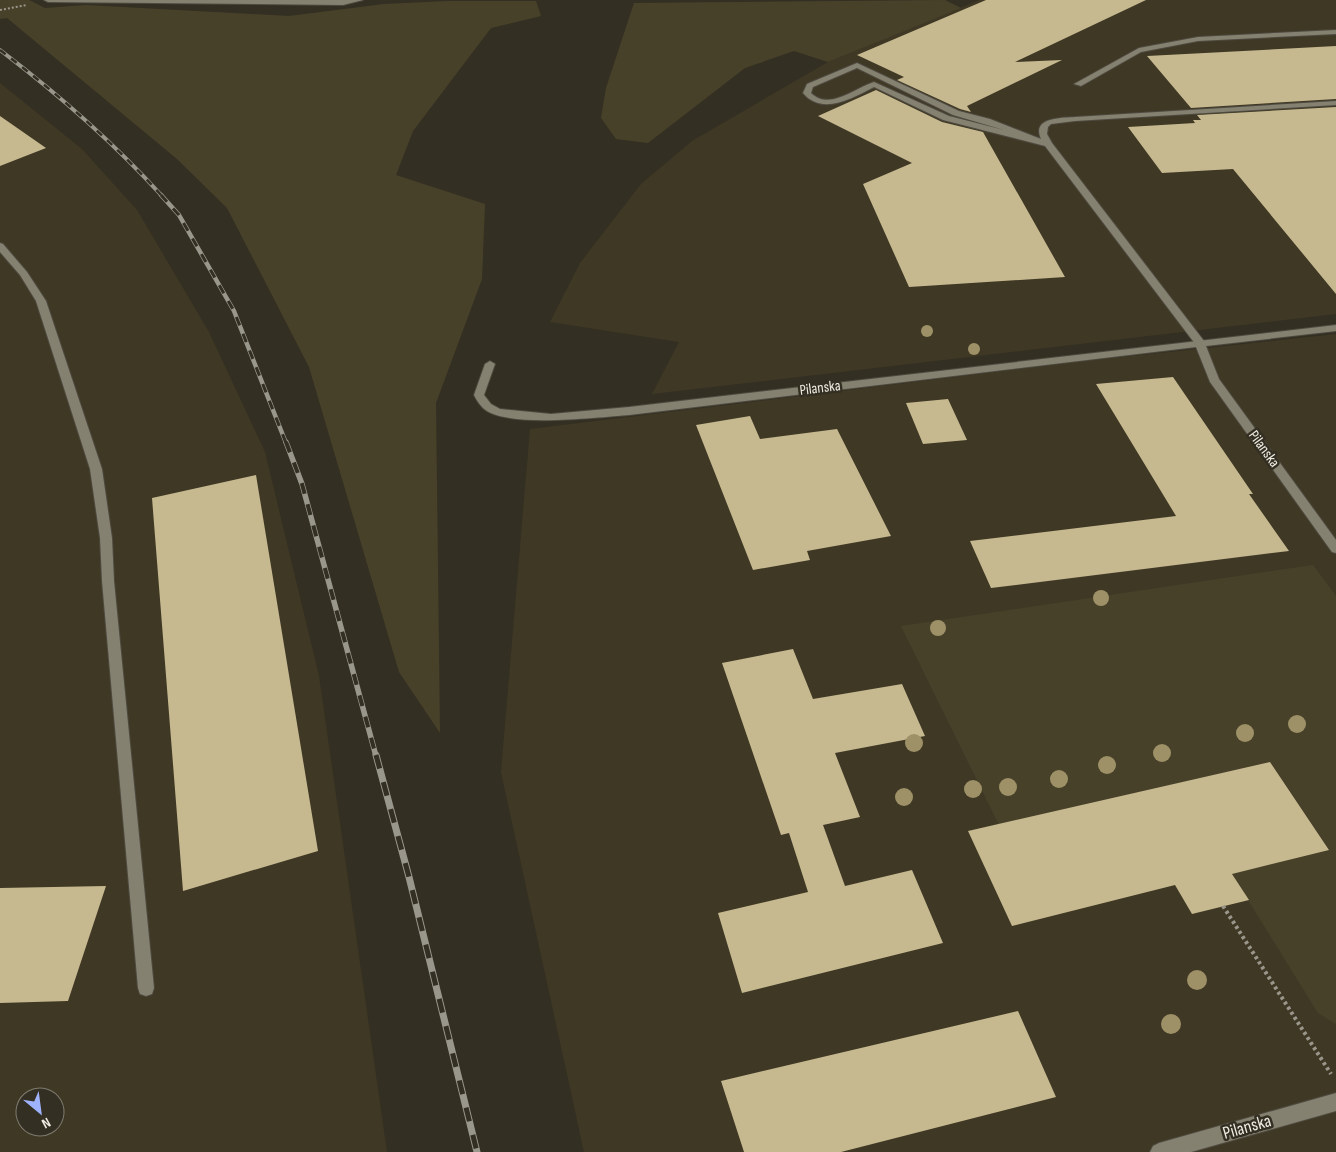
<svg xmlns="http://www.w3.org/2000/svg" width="1336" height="1152" viewBox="0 0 1336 1152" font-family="'Sofia Sans Condensed',sans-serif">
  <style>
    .built { fill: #3f3825; fill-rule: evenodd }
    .green { fill: #48412a }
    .building { fill: #c6b990 }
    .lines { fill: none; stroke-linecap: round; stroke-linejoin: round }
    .lane-casing { stroke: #4e4a3f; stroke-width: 2 }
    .street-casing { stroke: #4e4a3f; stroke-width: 2 }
    .path-far1 { stroke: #9a968b; stroke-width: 2; stroke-dasharray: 2 2; stroke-linecap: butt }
    .path { stroke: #9a968b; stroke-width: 4; stroke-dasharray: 3 3; stroke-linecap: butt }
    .lane { fill: #858171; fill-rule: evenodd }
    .street { fill: #858171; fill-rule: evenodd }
    .rail-far3-casing { stroke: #99968b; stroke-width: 4 }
    .rail-far2-casing { stroke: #99968b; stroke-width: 4.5 }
    .rail-far1-casing { stroke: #99968b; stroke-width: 5.5 }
    .rail-casing { stroke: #99968b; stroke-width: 7 }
    .rail-far3 { stroke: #332f22; stroke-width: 2.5; stroke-dasharray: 7; stroke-linecap: butt }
    .rail-far2 { stroke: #332f22; stroke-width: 3; stroke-dasharray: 9; stroke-linecap: butt }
    .rail-far1 { stroke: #332f22; stroke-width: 4; stroke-dasharray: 11; stroke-linecap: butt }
    .rail { stroke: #332f22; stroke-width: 5; stroke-dasharray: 14; stroke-linecap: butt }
    .tree { fill: #9e9167 }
    .labels { text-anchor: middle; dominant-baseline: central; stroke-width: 5; stroke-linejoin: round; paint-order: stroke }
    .street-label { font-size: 15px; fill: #efece3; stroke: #332f22 }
    .near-street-label { font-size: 18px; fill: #efece3; stroke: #332f22 }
  </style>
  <rect width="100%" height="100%" fill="#332f22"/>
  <path class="built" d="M979,0H1336V314L652,394L679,342L550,322L580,263L641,184L692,141L828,62Z
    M0,83L82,149L137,210L209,332L265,452L319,676L387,1152H0ZM25,1097H55V1127H25Z
    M1336,334V1152H584L501,772L530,429L1086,361Z"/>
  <path class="green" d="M0,0H29L45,8L86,5L289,16L384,4L449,1H536L541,16L491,28L413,131L396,175L485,204L482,279L436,403L440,733L399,672L309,367L227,208L177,159L7,18L0,19Z
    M945,0L961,8L828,62L794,51L745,68L648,143L616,139L601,118L606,88L634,3Z
    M1313,565L1336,596V1024L1318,1013L1232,874L1329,849L1270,762L999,825L901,626Z"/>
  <path class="building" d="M986,0H1146L1015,62L1062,60L967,106L971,112L960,109L897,80L904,77L857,55Z
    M1336,46V99L1191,108L1147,56Z
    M876,90L942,122L983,132L1065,277L909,287L863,184L912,163L818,116Z
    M1336,107V294L1233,169L1162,173L1128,127L1195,123L1193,120H1201L1197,115Z
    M0,116L46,148L0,166Z
    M1173,377L1253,494H1249L1289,551L991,588L970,541L1176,516L1096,384Z
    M948,399L967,440L923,444L906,403Z
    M750,416L760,439L837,429L891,536L807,551L810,560L753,570L696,425Z
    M256,475L318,851L183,891L152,498Z
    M793,649L813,699L902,684L925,736L835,753L860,817L823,825L845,886L912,870L943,943L742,993L718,913L808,892L789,833L781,835L722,663Z
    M1270,762L1329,850L1232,874L1249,900L1192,914L1175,885L1012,926L968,831Z
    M106,886L68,1001L0,1003V888Z
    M1018,1011L1056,1097L841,1152H744L721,1081Z"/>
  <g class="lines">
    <g class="lane-casing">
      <path id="lane" d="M1336,30V34L1198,41L1141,52L1081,86L1074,84L1139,48L1198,37Z
        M857,63L959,111L990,119L1041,139C1031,117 1062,118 1075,117L1336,101V105L1075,121L1051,124L1048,127L1047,134L1052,143L1204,341L1205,343L1204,345H1196L1045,146L943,120L874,87C853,98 822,116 803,93L807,84ZM857,68L953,115L1004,130L949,116L874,82C855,88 829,111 811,93L813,87Z
        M0,243L3,244L27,272L46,301L102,469L112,538L114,581L154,988L152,994L146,996L140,994L138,988L102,581L100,538L90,469L36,301L20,275L0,252Z"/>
    </g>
    <g class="street-casing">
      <path id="street" d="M44,0H363L343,5L48,2Z
        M1336,325V331L1206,346L1219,379L1336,540V553L1332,552L1210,382L1196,347L629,415C599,417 505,429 483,408C479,404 476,399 474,395L485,364L490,361L495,364L484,395L491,404L500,409L551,414L629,407Z
        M1336,1093V1111L1191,1152H1150L1153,1146L1159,1143Z"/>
    </g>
    <path class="path-far1" d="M0,10L27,5"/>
    <path class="path" d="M1223,906L1331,1074"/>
    <use href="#lane" class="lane"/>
    <use href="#street" class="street"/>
    <g class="rail-far3-casing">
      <path id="rail-far3" d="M0,50C58,94 113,142 162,196"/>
    </g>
    <g class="rail-far2-casing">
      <path id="rail-far2" d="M161,195L179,215L234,311L286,443"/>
    </g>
    <g class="rail-far1-casing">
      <path id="rail-far1" d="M286,442L302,484L376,756"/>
    </g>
    <g class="rail-casing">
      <path id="rail" d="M376,755L409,877L477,1152"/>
    </g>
    <use href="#rail-far3" class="rail-far3"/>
    <use href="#rail-far2" class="rail-far2"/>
    <use href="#rail-far1" class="rail-far1"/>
    <use href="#rail" class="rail"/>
  </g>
  <g class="tree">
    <circle cx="927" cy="331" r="6"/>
    <circle cx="974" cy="349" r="6"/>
    <circle cx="1101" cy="598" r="8"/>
    <circle cx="938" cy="628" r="8"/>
    <circle cx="1297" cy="724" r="9"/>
    <circle cx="1245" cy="733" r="9"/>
    <circle cx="914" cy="743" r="9"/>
    <circle cx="1162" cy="753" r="9"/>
    <circle cx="1107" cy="765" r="9"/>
    <circle cx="1059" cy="779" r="9"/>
    <circle cx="1008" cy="787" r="9"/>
    <circle cx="973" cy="789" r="9"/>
    <circle cx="904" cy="797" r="9"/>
    <circle cx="1197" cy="980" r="10"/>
    <circle cx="1171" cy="1024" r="10"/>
  </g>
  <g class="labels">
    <g class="street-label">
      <text transform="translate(820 388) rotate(-7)">Pilanska</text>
      <text transform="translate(1264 449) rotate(54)">Pilanska</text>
    </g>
    <g class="near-street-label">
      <text transform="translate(1247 1127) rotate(-16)">Pilanska</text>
    </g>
  </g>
  <g transform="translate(40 1112) rotate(151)"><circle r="24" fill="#332f22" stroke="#7e7b6f"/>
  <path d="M0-4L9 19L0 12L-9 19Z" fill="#9fb3fd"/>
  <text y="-8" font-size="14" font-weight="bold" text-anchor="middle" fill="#efece3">N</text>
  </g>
</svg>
